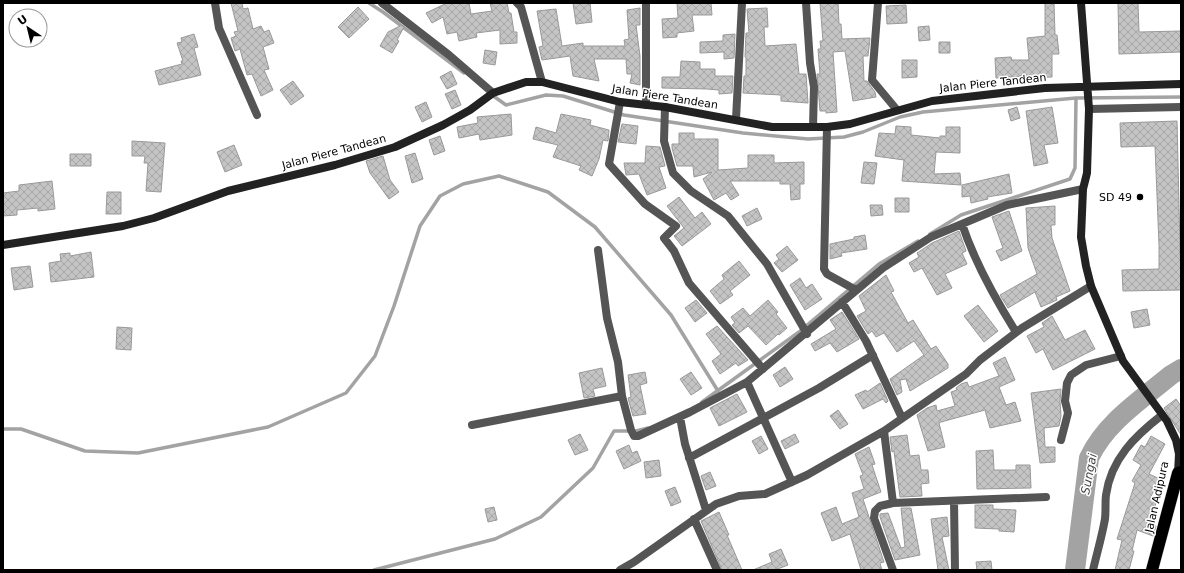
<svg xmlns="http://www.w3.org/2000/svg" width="1184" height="573" viewBox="0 0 1184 573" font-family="'DejaVu Sans',sans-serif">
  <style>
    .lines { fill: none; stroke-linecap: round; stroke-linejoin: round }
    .stream { stroke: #a3a3a3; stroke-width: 3.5 }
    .river { stroke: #a3a3a3; stroke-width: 20 }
    .building { fill: url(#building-cross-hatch); stroke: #999 }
    .highway-casing { stroke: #dbdbdb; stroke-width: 13 }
    .street { stroke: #555; stroke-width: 8 }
    .secondary { stroke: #222; stroke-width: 8 }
    .highway { stroke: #000; stroke-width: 12 }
    .poi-dot { fill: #000; stroke: #fff; stroke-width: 1.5 }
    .labels { text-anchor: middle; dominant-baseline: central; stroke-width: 3; stroke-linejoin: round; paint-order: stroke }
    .street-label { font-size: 11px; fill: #000; stroke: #fff }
    .poi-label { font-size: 11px; fill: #000; stroke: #fff; text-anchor: end }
    .water-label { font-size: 12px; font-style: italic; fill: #444; stroke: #fff }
  </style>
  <defs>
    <pattern id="building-cross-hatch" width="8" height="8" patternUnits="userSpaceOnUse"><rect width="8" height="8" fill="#c4c4c4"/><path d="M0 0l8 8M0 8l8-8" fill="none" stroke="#a7a7a7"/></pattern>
  </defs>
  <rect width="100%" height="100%" fill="#fff"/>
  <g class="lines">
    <path class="stream" d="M369,3L383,12L464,73
      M492,95L506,105L546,95L563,96L624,115L743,133L808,139L844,137L863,132L900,117L923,112L1076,98L1181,97
      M930,234L961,215L1070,179L1075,168L1076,98
      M702,402L799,332L879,264L918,241
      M3,429H21L85,451L138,453L268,427L346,393L375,356L394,306L420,226L440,196L463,184L499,176L548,192L595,227L671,315L718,391
      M374,570L495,539L541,517L593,468L614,431H636L648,428"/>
    <path class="river" d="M1075,570L1089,458C1106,422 1142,399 1171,375L1181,369"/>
  </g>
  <path class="building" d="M231,3H242L243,9L248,8L253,29L261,26L264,32L269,30L274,43L263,47L269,69L264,70L273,90L261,96L252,74L247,75L240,49L235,51L231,38L236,36L234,32L238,31Z
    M447,3H469L471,14L492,11L490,3H507L509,13H511L514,32H517V43L500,44V30L476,33L477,37L459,41L457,32L447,34L443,17L432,23L426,13Z
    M573,3H590L592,22L576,24Z
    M677,3H711L712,15H692L694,31L677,33V37L663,38L662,19L678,18Z
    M820,3H838L839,24H841L842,39L870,38L868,56H863L864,81H867L875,92L876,97L853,101L845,51L833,52L837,112L826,113V111H820L817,74H820L818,49H821L820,41H823Z
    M1045,3H1054L1055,35H1057L1059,54H1052V77L1024,78V76L996,78L995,58L1011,57L1012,60H1029L1027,38L1045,36Z
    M1118,3H1138L1139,32L1181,31V52L1119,54Z
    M906,5L907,23L887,24L886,6Z
    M358,7L369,19L349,38L338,27Z
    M640,8V25H636L640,56V85L630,83L632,74H627L626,59H594L599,81L573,76L570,56L542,60L539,47L543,46L537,11L556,9L562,46L583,43V46H625L624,40L629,39L627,10Z
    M767,8L768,27H764L765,46L796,44L799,74H806L808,103L781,101V95L743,93L744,76H746V57H745L746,33H749L747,9Z
    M402,25L404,27L397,40L399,41L392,53L380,46L388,32Z
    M929,26L930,40L919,41L918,27Z
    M194,34L198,47L194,48L201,75L159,85L155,71L182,64L181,61H183L177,43L182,42L181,38Z
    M735,34L734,58L724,59V52L700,53V42L723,41V35Z
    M939,42H950V53H939Z
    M485,50L497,52L495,65L483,63Z
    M902,60H917V77L902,78Z
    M681,61L700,62V69H715V76H733L732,93L719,94V90L707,89L662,88V77H680Z
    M451,71L457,84L447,89L440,77Z
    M293,81L304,96L291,105L280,90Z
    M455,90L461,105L452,109L445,94Z
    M426,102L432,117L422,122L415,107Z
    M1017,107L1020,118L1011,121L1008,110Z
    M1052,107L1058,143L1044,145L1048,163L1034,166L1026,111Z
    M511,114L512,135L480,140L479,134L459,138L457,127L478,123L477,117Z
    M561,114L591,120L590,125L609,130L608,141L603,140L599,159L592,176L579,170L581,166L553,157L558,145L533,139L536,127L556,133Z
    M1177,121L1181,290L1123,291L1122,270L1159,269V245L1155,146L1121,147L1120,123Z
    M622,124L638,126L636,144L618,142Z
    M896,126L911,127V135L940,138V136H946V127H960V153L936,152L934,174L960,173L961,185L902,181L904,160L875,156L879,133L895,134Z
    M679,133H694V139H718V170L748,168V155H774V163L804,162V184H800V199L791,200L790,184H780V181H730L739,195L731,200L726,193L714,200L703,179L712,172L694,177L693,166H677L672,148V144H679Z
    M440,136L445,151L434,155L429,140Z
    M132,141L165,143L161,192L146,191L148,163H144L145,156H132Z
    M234,145L242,165L225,172L217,152Z
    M646,146L660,147L665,166L659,167L666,188L647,195L639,174L626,175L624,163H645Z
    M415,153L423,179L412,183L405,156Z
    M70,154H91V166H70Z
    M383,156L390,180L399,192L389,199L370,173L366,161Z
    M864,162L877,163L874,184L861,183Z
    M1009,174L1012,193L987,197L988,199L971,203L970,196L962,197V185Z
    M52,181L55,209L38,211V208L17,210V215L3,216V193L19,191V185Z
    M107,192H121V214H106Z
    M679,197L695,218L702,212L711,224L682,246L674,236L684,228L667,206Z
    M895,198H909V212H895Z
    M870,205H882L883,215L871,216Z
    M1055,206V225H1051L1052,238L1070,291L1056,297L1057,300L1041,307L1035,292L1008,308L1000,295L1037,274L1028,248L1026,208Z
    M757,208L762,219L747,226L742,216Z
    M1009,211L1022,251L1001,261L996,251L1003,248L992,217Z
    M959,231L966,251L962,253L967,264L945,274L952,288L937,295L922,268L914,272L909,263L919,257L917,253L932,243Z
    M865,235L867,249L841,253L842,256L830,259V244L854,239V237Z
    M787,246L798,260L782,272L774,263L779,259L776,255Z
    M91,252L94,277L51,282L49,263L61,261L60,254L70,253V256Z
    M739,261L750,275L730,291L733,295L720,304L710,291L724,279L722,275Z
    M30,266L33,287L14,290L11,268Z
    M886,275L894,291L891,292L908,323L913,320L931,349L936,346L948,364V368L910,391L906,379L900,380L902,392L897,395L890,379L924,355L914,341L897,352L884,333L876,337L872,331L868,334L857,316L866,311L859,296Z
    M800,278L806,288L812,284L822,299L805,310L790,285Z
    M696,300L707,313L695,322L685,308Z
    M768,300L778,312L776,314L787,328L779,335L778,334L766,345L748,326L739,333L732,325L735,323L731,317L743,308L750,316Z
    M978,305L998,331L984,342L964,316Z
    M1147,309L1150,325L1134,328L1131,312Z
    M842,312L859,339L837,352L830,343L815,351L811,344L836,329L830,320Z
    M1052,316L1065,340L1085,330L1095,349L1053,370L1043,349L1036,353L1027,336L1044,327L1042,323Z
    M717,326L748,360L738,366L736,363L720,374L712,361L721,354L706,334Z
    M117,327L132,328L131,350L116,349Z
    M1005,357L1015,380L999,387L1006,405L1015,402L1021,421L990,428L985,410L941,422L939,423L945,447L928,451L917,415L927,408L936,405L937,411L955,406L951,392L957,390L956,388L961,384L967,382L969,387L999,376L993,363Z
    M785,367L793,379L780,387L773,375Z
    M602,368L606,386L593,389L595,396L584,398L579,373Z
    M645,372L647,383L640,385L646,414L633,416L628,398L631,397L628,375Z
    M691,372L702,388L691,395L680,379Z
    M880,383L888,401L886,403L883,399L863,409L855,395L866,390L867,392Z
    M1061,389L1060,401L1061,416L1059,426L1044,428L1045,447H1055V462L1040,463L1031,393Z
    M737,394L747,412L719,426L710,408Z
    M1176,399L1181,406V435L1164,408Z
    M838,410L848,424L840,429L830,416Z
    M580,434L588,450L575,455L568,440Z
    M795,434L799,442L785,449L781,441Z
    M907,435L910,456L919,455L921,470H928L929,483L921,484L922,496L900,497L894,451L892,452L890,437Z
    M761,436L768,449L759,454L752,441Z
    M1151,436L1165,444L1149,474L1160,479L1150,498L1157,500L1153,512L1157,514L1154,525L1156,526L1153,536L1137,530L1132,551H1134L1129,570H1115L1122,540L1117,539L1135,483L1132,481L1141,465L1133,460L1141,445L1145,447Z
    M629,445L632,453L637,451L641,461L624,469L616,451Z
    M869,447L875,464L872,465L881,492L863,499L884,562L880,563L882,570H861L850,534L832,541L821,513L836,507L842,524L859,517L852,493L864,489L860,476L863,475L855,454Z
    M993,450L994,470H1016V465H1030L1031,488L977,489L976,451Z
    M659,460L661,476L646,478L644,462Z
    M710,472L716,486L706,490L701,476Z
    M675,487L681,502L671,506L665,491Z
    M975,505H993V509L1016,510L1014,532L999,531V529L975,528Z
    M494,507L497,520L488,522L485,509Z
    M901,508H911L920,555L895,560L880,517V514L888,513L901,548L905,547Z
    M719,512L729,535H727L742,570H722L701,521Z
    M947,517L949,536L942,537L949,570H938L931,519Z
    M781,549L788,565L775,570H753L772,562L769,554Z
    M991,561L992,570H977L976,562Z"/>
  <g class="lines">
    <g class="highway-casing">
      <path id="highway" d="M1152,570L1178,473L1181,472"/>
    </g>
    <path class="street" d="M215,3L219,28L257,115
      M382,3L449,55L493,93
      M517,3L521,7L542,82
      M646,3V105
      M806,3L810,63L814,87L813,127
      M878,3L872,80L897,110
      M620,102L609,164L645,204L676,226L664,238L674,251L689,283L763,369
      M665,107L664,141L673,173L691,191L728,216L767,264L807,334
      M1089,109L1181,107
      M736,119L742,3
      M827,127L824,269L827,274L856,290
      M962,224C975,263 994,297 1016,332
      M598,250L607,318L618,362L622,396L631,430L634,436H638L690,412L747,382L883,268L931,237L1007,205L1083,189
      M842,302L866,341L902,418
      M747,382L792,482
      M680,417L685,444L706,510
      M472,425L622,396
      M884,431L893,503L1046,497
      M1061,440L1068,413L1065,401L1067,383L1071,375L1086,365L1121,356
      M689,458L819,388L873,355
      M954,501L955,570
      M694,519L717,570
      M620,570L634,562L716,504L739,496L765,494L807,475L884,431L966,374L980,360L1022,328L1091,286
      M893,570L874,518L875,511L880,506L893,503
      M1093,570C1097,553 1102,536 1105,519C1106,511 1105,503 1106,495C1111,459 1135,436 1162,415"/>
    <path class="secondary" d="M1081,3L1089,109L1087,173L1083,189L1081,237L1086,266L1091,286L1123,361L1167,421L1176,440L1179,454L1178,473
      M3,245L123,226L154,218L228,191L335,165L395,147L443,125L470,110L493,93L526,82H542L620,102L665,107L772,127H827L850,124L932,101L1045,88L1181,84"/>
    <use href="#highway" class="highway"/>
  </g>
  <circle class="poi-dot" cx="1140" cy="197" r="4"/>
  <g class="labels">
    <g class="street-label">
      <text transform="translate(993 83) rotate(-6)">Jalan Piere Tandean</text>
      <text transform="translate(665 97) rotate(9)">Jalan Piere Tandean</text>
      <text transform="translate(334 152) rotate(-15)">Jalan Piere Tandean</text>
      <text transform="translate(1157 497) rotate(-77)">Jalan Adipura</text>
    </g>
    <g class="poi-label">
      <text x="1132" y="197">SD 49</text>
    </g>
    <g class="water-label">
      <text transform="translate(1089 474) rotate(-79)">Sungai</text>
    </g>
  </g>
  <rect width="1184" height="573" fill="none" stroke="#000000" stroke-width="8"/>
  <g transform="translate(28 28) rotate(325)"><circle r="19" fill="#ffffff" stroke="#999999"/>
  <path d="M0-3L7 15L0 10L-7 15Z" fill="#000000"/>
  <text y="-6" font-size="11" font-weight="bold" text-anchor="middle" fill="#000000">U</text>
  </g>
</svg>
